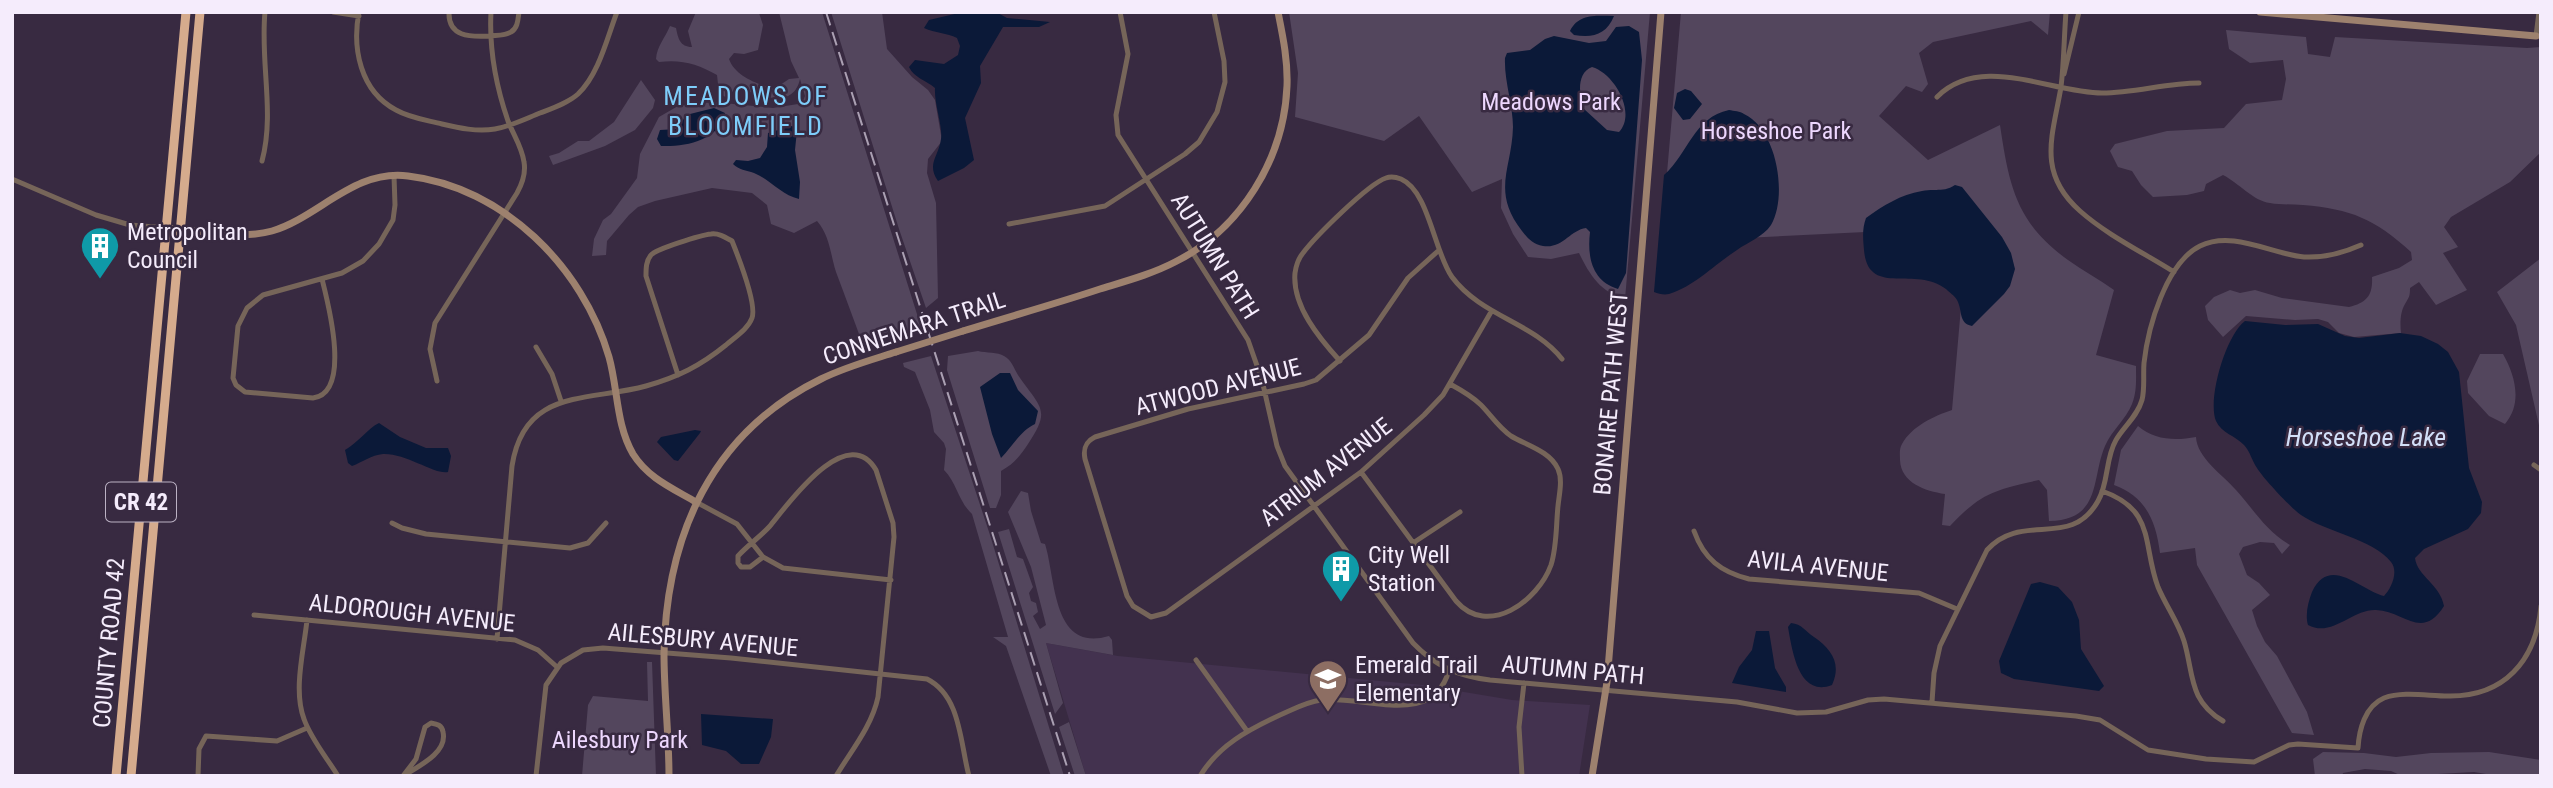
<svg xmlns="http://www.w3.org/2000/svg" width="2553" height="788" viewBox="0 0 2553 788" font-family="'Roboto Condensed',sans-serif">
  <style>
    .built { fill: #43324f }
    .green { fill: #53465d }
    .water { fill: #0b1938; fill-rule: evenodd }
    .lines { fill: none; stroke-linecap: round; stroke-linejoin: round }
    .street { stroke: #766559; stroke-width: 5 }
    .secondary { stroke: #9d816e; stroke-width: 7 }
    .highway { stroke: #d5ab8d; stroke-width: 9 }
    .rail { stroke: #aba0b3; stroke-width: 2; stroke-dasharray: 14 7; stroke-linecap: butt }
    .secondary-bridge { stroke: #9d816e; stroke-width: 7 }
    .labels { text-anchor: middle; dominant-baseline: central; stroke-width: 5; stroke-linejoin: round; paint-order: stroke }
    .shield { fill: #382a41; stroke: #bcb2c4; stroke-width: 2 }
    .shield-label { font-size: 23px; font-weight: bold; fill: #f5ecfc }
    .park-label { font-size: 24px; fill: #edd7fe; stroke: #382a41 }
    .poi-label { font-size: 24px; fill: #f5ecfc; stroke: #382a41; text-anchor: start }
    .street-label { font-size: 24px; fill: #f5ecfc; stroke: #382a41 }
    .neighbourhood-label { font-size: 26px; letter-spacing: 2px; fill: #7ecdfa; stroke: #382a41 }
    .water-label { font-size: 26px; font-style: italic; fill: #d2dff8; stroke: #382a41 }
  </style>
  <rect width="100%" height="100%" fill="#382a41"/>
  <path class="built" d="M1046,643L1118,656L1422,685L1512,700L1590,705L1579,776H1086Z"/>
  <path class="green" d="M696,12L759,13L763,25L758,50L744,54L734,53L729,59C735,76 757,84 774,89L789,79L799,78L791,61L779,12H822L922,330L863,345C854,320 845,296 836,272C830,253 830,236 817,221L794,233L771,224L767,205L752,193L712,188L655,201L638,207L629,215L607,241L606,255L592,256L594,239L603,220L611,214L637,178L640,154L659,117L678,106L693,104L713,102L773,108L798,104L803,101L805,96L800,79C793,110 760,96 740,88L734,90L727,98L719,93L717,75C698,64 681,59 659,62L656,59C657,46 665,38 670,26L676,28C678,38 680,47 692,47L688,31Z
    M831,12H882L887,49L912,77L928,90L935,100L942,141L928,159L927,173L936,203L938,298L926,308L899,229Z
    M1289,12H1650L1625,299C1601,293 1589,274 1579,253L1551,259L1528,257L1513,234L1501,208L1502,179L1472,192L1419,116L1384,141L1295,117L1298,73Z
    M1681,12H2050L2048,35L2031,21L1933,42L1919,53L1928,84L1922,92L1906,86L1879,116L1928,160L2000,125C2009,185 2016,223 2068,260C2083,271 2099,279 2114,290L2096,355L2136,366C2136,379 2137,392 2132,404C2126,419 2112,430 2105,446C2091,479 2102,520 2049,521L2047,490L2039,480C1995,490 1982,492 1950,526L1942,525L1945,494C1925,491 1901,483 1900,460C1900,455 1899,449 1902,444C1912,426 1934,416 1952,410L1968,227L1661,242Z
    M2226,30L2306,37L2308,54L2330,57L2335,37L2527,48L2541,47V152L2510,182L2451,217L2444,227L2458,247L2443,253L2467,290L2436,305L2419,282L2410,288C2410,297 2409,297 2405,304C2400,312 2400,324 2401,333L2354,337L2339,333L2328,322L2318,319L2295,320L2246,316L2223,337L2208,320L2205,306L2214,297L2230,290L2240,293L2255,290L2282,298L2349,307C2367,303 2373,295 2372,277L2399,268L2412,260L2411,252C2375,219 2351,209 2303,205C2292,204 2280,205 2270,203C2253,201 2239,183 2223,175L2206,184L2204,191L2187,195L2153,197L2141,185L2132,171L2118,167L2110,151L2115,144L2167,131L2224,128L2246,104L2282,100L2286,79L2283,60L2250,63L2229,49Z
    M641,80L655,100L653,108L635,130L605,146L553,165L549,156L559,153L578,141H589L614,122Z
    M2541,258V434L2516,325L2497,292Z
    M978,351C986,353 998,352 1004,356C1013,361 1014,370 1020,378C1041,408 1051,410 1028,444C1020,456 1014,464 1001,471V495L996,508H990L947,370L948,356Z
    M2480,354H2503C2515,375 2523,403 2505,424L2489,416L2468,393L2467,381Z
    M931,356L990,535L1064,776H1051L1006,646L993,637H1008L972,514C958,501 957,483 944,470L946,449L944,443L934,432L930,410L915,372L904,367L903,363Z
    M2138,426C2154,440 2175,441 2196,437C2197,458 2223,475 2236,490C2254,510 2266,531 2290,545L2282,554L2274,543L2260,542L2243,547L2239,554L2247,575L2259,583L2270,595L2252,610L2257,626L2265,642L2277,656L2307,712L2314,735L2292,733L2197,565L2195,548L2160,553C2156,521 2146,497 2114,485L2121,450Z
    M1021,491L1028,493L1031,511L1041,543L1045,544C1056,579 1052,653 1109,636L1112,640L1113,655L1046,643L1063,703L1055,714L998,532L1009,529L1017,557L1023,559L1033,587L1029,593L1031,601L1036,603L1038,612L1033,616L1040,629L1046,625L1031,567L1008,512Z
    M647,662H652L656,776H582L588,705L593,696L648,701Z
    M1069,722L1086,776H1075L1059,727Z
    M2323,752L2364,753L2396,757L2431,753L2489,752L2541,760V776H2498L2474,772L2402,776L2391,771L2365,769L2343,773L2342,776H2315L2313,759Z"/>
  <path class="water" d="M963,12H996L1007,18L1050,22L1039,27H1003L980,66L981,83L965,118L974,160L964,168L938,181C926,164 939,156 941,139C943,127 934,104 935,88C926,80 914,78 909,67L915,60L944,64L958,55L960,46L957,38C947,33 935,33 924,28L929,20Z
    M1614,16C1606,35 1593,38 1574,35L1570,31C1579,13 1597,16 1614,16Z
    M1629,26L1639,32L1642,60L1626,273L1618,289C1592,281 1587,257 1590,232L1586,228C1570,230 1563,249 1543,246C1533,244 1528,239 1522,231C1491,191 1512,169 1513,127C1513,104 1504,81 1505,58L1507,53L1530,50L1545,39L1554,36L1589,43L1606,41L1616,27ZM1592,67C1614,73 1637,113 1619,132L1607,130L1584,109C1579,96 1576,73 1592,67Z
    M1685,89L1691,91L1702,104L1690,119L1683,120L1674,108L1677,93Z
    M714,108L725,113C719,141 685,147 661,146L657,139L660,130L678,129L686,115Z
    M1729,110C1734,111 1740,111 1744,114C1777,129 1788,196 1771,225C1763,237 1748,242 1737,250C1715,264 1695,286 1669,294C1664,295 1659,294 1654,292L1664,175C1688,154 1694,117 1729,110Z
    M792,126L797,130L795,150L800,182L799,199C781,195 771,180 754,173C746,170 739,170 733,164L736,160L748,161L760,158L767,147L768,133Z
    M1955,185L1962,187L2002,237L2011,253L2015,269L2010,286L2004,294L1972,326C1958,323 1963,311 1957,300C1955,296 1949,292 1946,289C1915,265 1868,298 1864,250C1863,238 1862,229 1866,218C1884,205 1900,195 1922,191C1934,188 1943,193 1955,185Z
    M2245,321L2285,325L2318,324L2345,336L2359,338L2400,333L2421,336L2438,344L2448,352L2459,372L2469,468L2482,502L2481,513L2468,529L2424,549L2415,558C2417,576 2440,584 2444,606C2422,641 2404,611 2376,610C2352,609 2332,638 2308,625C2305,615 2308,602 2312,592C2330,554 2361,591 2384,596C2391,589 2399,572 2391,562C2373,539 2326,532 2301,515C2292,509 2263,478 2257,468C2252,461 2250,451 2244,445C2236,436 2221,433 2216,421C2207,399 2226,335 2245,321Z
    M1000,373H1010L1018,390L1038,411L1035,424C1020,431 1013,446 1001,458L992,434L980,387Z
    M379,423L400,437L426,448H448L451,456L448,472C435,475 406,453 383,454C371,455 363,462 352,466L348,463L345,450C359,442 368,428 379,423Z
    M695,430L701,431L700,433L678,461L674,460L657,442L661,437Z
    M2040,582L2058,587L2072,602L2079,620L2081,649L2104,686L2099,691L2014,679L2001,673L1999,661L2031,584Z
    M1791,623C1802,624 1805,631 1814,637C1831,649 1842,663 1832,685C1798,698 1792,649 1788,627Z
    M1756,631H1769L1775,668L1786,687V692L1732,683L1739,667L1752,650Z
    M701,714L773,719L771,737L759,764H741L726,751L702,745Z"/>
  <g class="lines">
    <path class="street" d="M333,12L359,16
      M359,12C352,48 360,91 396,110C410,118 426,120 442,124C459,128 477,132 495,129C511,126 525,119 540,113C553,108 568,103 578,94C599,74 607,38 617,12
      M449,12C448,37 470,37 489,36C496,35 505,36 511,32C518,28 518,19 519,12
      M1120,12L1128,54L1116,115L1118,135L1248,340L1262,380L1277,446L1285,466L1413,643C1435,666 1458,676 1490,680L1737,702L1797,713L1826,712L1868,700L1884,699L2076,716L2100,720L2148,750L2206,759L2254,762L2289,745L2298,744L2358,748C2359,730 2365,706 2384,698C2403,691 2428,696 2448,696C2504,697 2536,661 2541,606
      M2066,12C2064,37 2064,62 2061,87C2053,135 2036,172 2080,211C2107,235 2144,253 2174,272
      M2539,12L2536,36H2541
      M2064,74L2079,12
      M1937,97C1981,53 2051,93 2102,93C2135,93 2166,83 2199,83
      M262,161C275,113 260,62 265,12
      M12,179L96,215L130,225L167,228
      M1009,224L1105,206L1185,154L1199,142L1217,112L1225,82L1224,61L1214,12
      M1438,251L1408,278L1369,335L1316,380L1304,384L1188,409L1095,437C1085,442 1083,449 1085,459L1127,596L1133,606L1151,617L1166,613L1361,472L1424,415L1443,395L1491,312
      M322,279C328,303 352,393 313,398L245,392L236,385L233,378L238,326L247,308L263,295L342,273L363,261L379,244L393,220L395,205L394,176
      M536,347L552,374L561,401
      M1340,361C1320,339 1292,306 1295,273C1296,266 1298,259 1303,253C1315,237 1368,184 1386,178C1391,176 1396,177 1401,179C1429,191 1434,252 1452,277C1482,317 1533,322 1562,359
      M437,381L430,349L435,323L517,193C522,184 526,173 524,162C522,147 513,134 508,121C496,86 489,49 491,12
      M2534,465L2541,470
      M1361,472L1456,601C1488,638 1538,601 1551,565C1557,546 1556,525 1558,506C1559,495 1563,480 1558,469C1550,451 1526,445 1511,436C1498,427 1491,415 1481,405C1472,396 1461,390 1450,384
      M2102,491C2156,510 2142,544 2158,587C2166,606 2178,622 2184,641C2194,674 2188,700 2223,721
      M696,502L737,524L763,557L783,568L891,580
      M392,523L402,528L426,534L570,548L588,543L606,523
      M1694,531C1704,559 1721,572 1749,579L1919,593L1957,609
      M1413,543L1460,512
      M763,557L750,567H741L738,563V556C748,545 760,537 770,526C788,504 847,421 876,470L893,523L894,537L878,697C872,726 851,751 836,776
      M254,615L515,640L538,650L557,667
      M307,620C304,650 293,690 304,719C311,739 327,758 338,776
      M497,639L512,466C524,388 587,402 646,386C678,377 700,366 726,345C735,337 748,329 752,318C757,304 738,256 732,241C725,237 719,233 711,234C701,235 656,249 651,255C646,261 646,268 646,276L678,375
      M1196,660L1247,731
      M1932,702L1934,673L1940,646L1987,550C2022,511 2071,550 2098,501C2109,482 2105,459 2116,440C2124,426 2137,417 2142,400C2145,388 2143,375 2144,363C2148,327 2166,263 2200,246C2233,230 2271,254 2304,257C2324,258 2343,253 2361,245
      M431,723C437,724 442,725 443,732C448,753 417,767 403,776L416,759L425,727Z
      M198,776L199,749L206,736L277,741L307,728
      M536,776L546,685L561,663L583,650L603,648L731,658L927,679C961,696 960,743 969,776
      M1200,776C1219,745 1248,730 1280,715C1294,709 1306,702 1321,700C1364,695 1433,729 1449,670
      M1522,776L1519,727L1524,683"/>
    <path class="secondary" d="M2260,12L2536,36
      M167,228C200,230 240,240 272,231C319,217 354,169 408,176C503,187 583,267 609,357C618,389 616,425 633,454C648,478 672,488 696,502
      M963,331C1008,317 1055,304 1100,289C1126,281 1152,274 1175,262C1241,229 1284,159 1287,86C1288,61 1283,37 1278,12
      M669,776C669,735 664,694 664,654C666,536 711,433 821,379C845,367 871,360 896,352
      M1592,776L1607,682L1661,12"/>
    <path class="highway" d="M116,776L186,12
      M131,776L200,12"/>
    <path class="rail" d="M826,12L1070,776"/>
    <path class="secondary-bridge" d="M896,352L963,331"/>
  </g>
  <defs>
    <g id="building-pin" transform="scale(2.0125)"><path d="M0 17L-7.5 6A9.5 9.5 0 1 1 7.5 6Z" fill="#0f9aa8" stroke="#382a41"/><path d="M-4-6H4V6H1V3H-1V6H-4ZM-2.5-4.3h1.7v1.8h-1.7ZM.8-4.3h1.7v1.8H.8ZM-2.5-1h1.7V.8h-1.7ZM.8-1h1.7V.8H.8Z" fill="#fff"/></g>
    <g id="school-pin" transform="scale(2.0125)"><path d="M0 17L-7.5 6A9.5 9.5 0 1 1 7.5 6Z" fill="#8d6e63" stroke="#382a41"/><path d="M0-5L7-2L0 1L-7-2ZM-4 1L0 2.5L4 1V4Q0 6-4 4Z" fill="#fff"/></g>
  </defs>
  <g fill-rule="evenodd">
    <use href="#building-pin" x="100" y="246"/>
    <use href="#building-pin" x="1341" y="569"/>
    <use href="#school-pin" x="1328" y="679"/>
  </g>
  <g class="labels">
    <rect class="shield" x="106" y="482.5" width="70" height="39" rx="5"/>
    <g class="shield-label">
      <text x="141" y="502">CR 42</text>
    </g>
    <g class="park-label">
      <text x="1551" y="102">Meadows Park</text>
      <text x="1776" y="131">Horseshoe Park</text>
      <text x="620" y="740">Ailesbury Park</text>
    </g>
    <g class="poi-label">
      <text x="127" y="232">Metropolitan<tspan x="127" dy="28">Council</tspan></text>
      <text x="1368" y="555">City Well<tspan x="1368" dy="28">Station</tspan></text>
      <text x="1355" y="665">Emerald Trail<tspan x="1355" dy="28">Elementary</tspan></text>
    </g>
    <g class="street-label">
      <text transform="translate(1215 256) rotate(58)">AUTUMN PATH</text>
      <text transform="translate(914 328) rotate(-18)">CONNEMARA TRAIL</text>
      <text transform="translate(1218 387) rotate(-14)">ATWOOD AVENUE</text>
      <text transform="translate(1611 393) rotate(-85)">BONAIRE PATH WEST</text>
      <text transform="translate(1326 472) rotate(-38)">ATRIUM AVENUE</text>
      <text transform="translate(1818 566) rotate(6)">AVILA AVENUE</text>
      <text transform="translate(412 613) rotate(6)">ALDOROUGH AVENUE</text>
      <text transform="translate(703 640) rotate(5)">AILESBURY AVENUE</text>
      <text transform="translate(109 643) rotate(-85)">COUNTY ROAD 42</text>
      <text transform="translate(1573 670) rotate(5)">AUTUMN PATH</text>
    </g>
    <g class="neighbourhood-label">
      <text x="746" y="96">MEADOWS OF<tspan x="746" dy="30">BLOOMFIELD</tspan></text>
    </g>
    <g class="water-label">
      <text x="2366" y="437">Horseshoe Lake</text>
    </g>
  </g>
  <rect width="2553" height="788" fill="none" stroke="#f5ecfc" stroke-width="28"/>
</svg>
